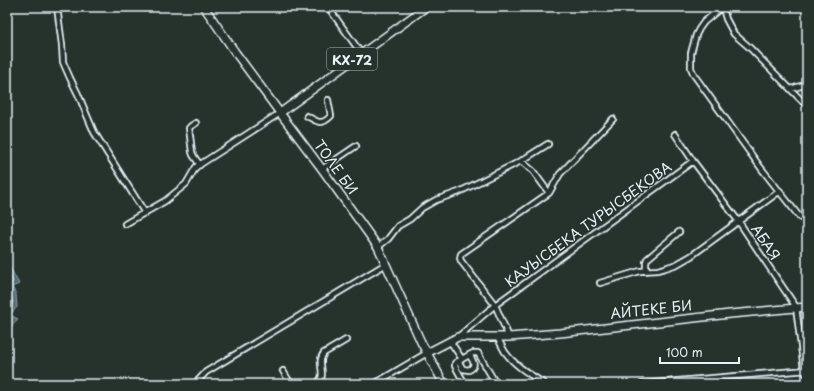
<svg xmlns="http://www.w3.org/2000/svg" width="814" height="391" viewBox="0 0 814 391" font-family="'Playpen Sans',sans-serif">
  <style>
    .water { fill: url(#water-ripples); stroke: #90a1a9 }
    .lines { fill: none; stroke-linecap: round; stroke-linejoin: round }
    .shore { stroke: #aebcc3; stroke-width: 1 }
    .street-casing { stroke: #e8f1f8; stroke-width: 8 }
    .secondary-casing { stroke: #e8f1f8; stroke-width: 10 }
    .primary-casing { stroke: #e8f1f8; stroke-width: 10 }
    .street { stroke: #26332d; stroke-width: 4.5 }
    .secondary { stroke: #26332d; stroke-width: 7 }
    .primary { stroke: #26332d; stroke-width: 7 }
    .labels { text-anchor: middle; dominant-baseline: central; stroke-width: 3; stroke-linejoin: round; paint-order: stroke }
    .shield { fill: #26332d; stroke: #aeb8bb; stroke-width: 1 }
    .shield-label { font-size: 13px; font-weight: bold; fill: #e8f1f8 }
    .street-label { font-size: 14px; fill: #e8f1f8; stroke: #26332d }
  </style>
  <defs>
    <pattern id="water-ripples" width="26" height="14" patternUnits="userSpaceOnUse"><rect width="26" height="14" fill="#566c74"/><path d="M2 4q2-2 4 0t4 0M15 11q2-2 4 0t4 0" fill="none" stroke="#6e8189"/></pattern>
  </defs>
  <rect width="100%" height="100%" fill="#26332d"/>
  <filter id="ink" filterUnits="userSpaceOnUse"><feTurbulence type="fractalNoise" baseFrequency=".025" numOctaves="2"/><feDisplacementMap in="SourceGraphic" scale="8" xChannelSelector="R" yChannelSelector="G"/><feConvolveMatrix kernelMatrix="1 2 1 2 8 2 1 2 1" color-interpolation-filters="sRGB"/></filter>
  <g filter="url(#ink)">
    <path class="water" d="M7,262L19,284L12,287L16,294L17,307L10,315L18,319L10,329L7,345Z"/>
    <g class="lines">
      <path class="shore" d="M7,270L13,281C12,284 8,284 8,288C13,302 16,300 7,313"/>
      <g class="street-casing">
        <path id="street" d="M57,7L62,45L63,62L70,78L78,94L94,132L145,213
          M328,7L361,53
          M722,7L704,22L699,29L696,35L691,53V68L694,75L707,93L761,168L798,215L807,223
          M725,7L724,12L726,19L734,34L749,47L807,106
          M791,89L807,84
          M307,116C318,122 321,126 331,116L328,100
          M196,123L191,126L189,128L192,152L193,155L200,165
          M675,134L693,161L739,222L796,307L804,370L807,375
          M521,161L533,171L549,193
          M322,169L356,146
          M125,224L165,201L186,184L196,167L280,113
          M378,247L388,239L398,226L410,219L422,208L436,200L459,192L521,161L548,144
          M646,271V262L647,259L679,232
          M600,283L640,271L658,270L665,268L677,264L691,256L780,191
          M458,337L495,305L693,161
          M497,337C500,342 502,347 505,352C515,366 531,375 545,384
          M509,337L495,305L461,261L460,258L461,254L549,193L560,174L613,119
          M450,341L462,359L473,353H478L496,384
          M461,360L455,363V366L465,384
          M458,361L463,369L469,370C477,366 473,360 469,355
          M283,371L291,384
          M195,384L206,372L386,264
          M316,384C329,376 315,363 324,353L346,340
          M374,384L427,353
          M642,384L807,370"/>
      </g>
      <g class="secondary-casing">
        <path id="secondary" d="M280,113L322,169L378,247L421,342L444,384
          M427,353L458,337H509L560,333L730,314L807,307"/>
      </g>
      <g class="primary-casing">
        <path id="primary" d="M204,7L235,52L280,113L426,7"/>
      </g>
      <use href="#street" class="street"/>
      <use href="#secondary" class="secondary"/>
      <use href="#primary" class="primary"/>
    </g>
  </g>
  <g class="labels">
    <rect class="shield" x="327" y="48" width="50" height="22" rx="3"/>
    <g class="shield-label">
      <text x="352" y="59">КХ-72</text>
    </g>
    <g class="street-label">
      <text transform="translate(336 167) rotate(54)">ТОЛЕ БИ</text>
      <text transform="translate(588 224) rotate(-36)">КАУЫСБЕКА ТУРЫСБЕКОВА</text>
      <text transform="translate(766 242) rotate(56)">АБАЯ</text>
      <text transform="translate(651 309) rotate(-6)">АЙТЕКЕ БИ</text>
    </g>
  </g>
  <rect width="814" height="391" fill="none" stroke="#26332d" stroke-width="24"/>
  <rect x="12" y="12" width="790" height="367" fill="none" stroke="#e8f1f8" stroke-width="1.5" filter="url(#ink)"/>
  <path d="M660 357v6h79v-6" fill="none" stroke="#e8f1f8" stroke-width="2"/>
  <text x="666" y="357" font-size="12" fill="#e8f1f8" stroke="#26332d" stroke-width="3" paint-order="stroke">100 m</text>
</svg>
